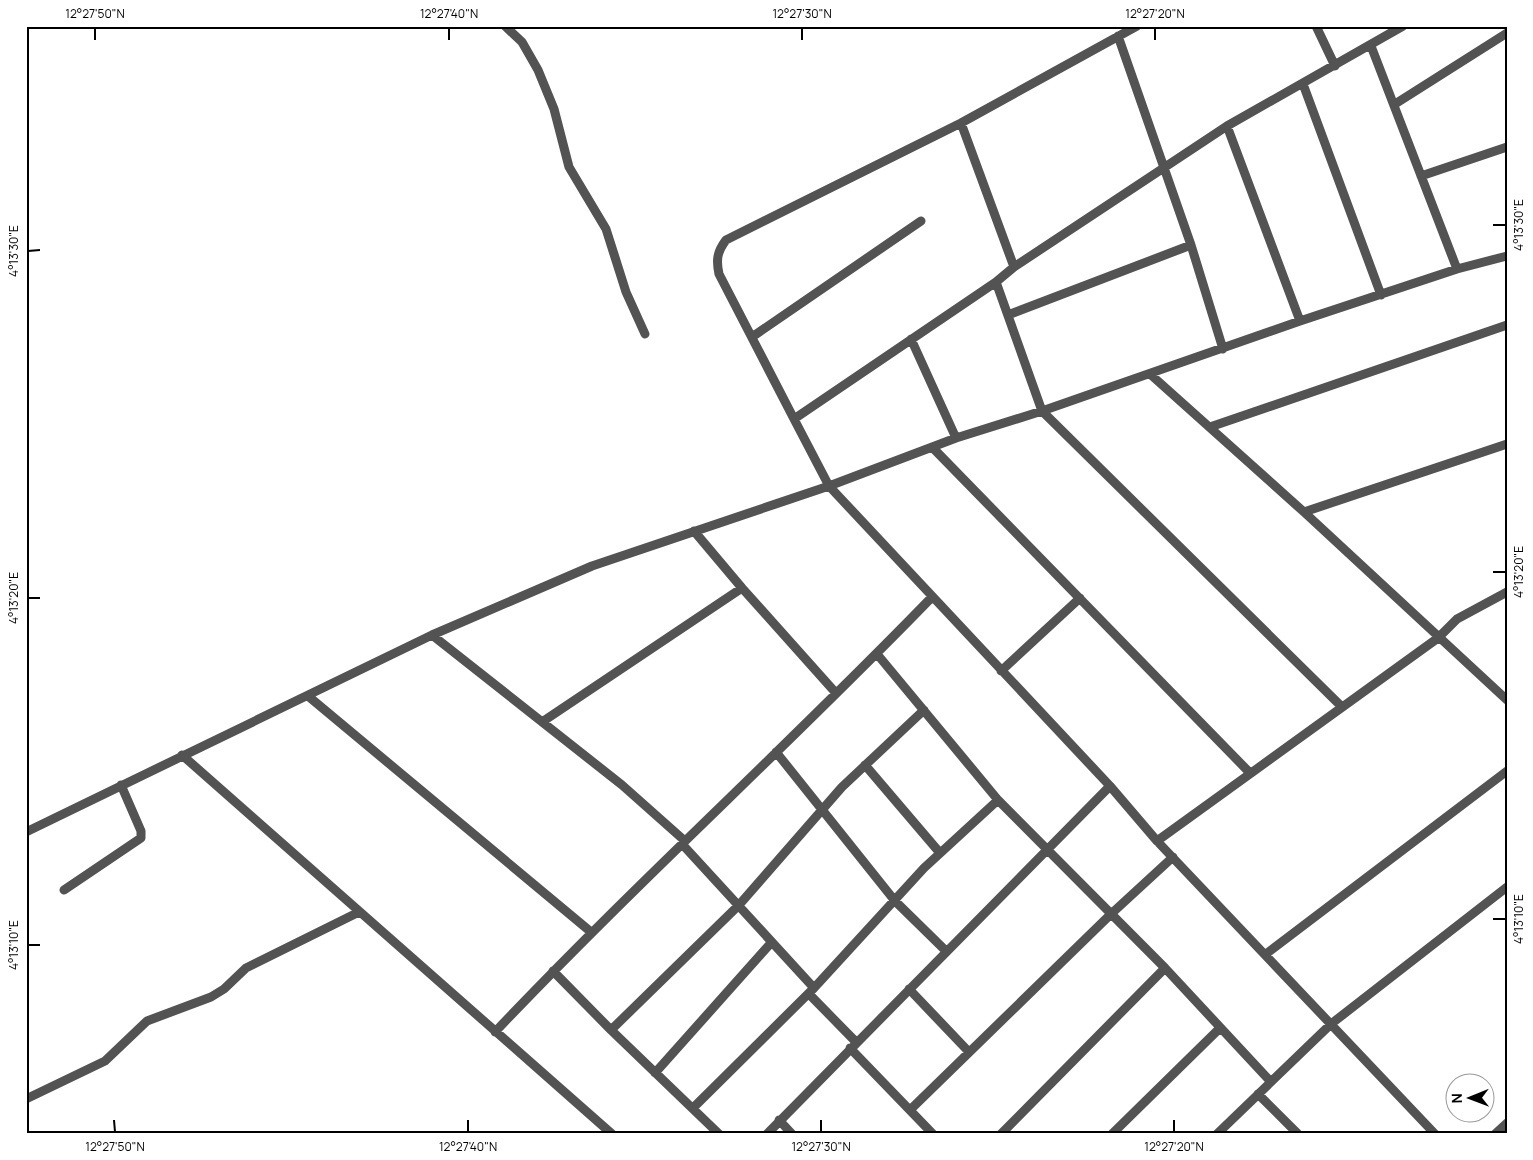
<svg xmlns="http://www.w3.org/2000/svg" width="1533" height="1160" viewBox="0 0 1533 1160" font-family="Manrope,sans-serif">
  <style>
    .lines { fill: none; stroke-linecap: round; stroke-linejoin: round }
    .minor { stroke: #535353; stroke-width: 9 }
    .ticks { fill: none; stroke: #000; stroke-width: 2 }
    .neatline { fill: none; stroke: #000; stroke-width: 2 }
    .ticks-label { font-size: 12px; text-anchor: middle; fill: #000 }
  </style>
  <rect width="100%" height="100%" fill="#fff"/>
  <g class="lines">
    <path class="minor" d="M505,26L522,42L538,70L554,109L569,167L606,229L626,292L645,334
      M1316,26L1335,66
      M1403,26L1227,126L1014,267L996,282L794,419L829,486L1110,786L1157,841L1435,1134
      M1118,36L1191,245L1223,349
      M1371,46L1457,269
      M1303,84L1381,295
      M1395,104L1507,33
      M961,123L1014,267
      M1227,126L1300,321
      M1421,176L1507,147
      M996,282L1042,411L1342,707
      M1008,315L1191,245
      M752,337L921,221
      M911,339L956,438
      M1150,374L1304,512L1507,700
      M794,419L719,274C716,260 717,252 726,240L961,123L1137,26
      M1210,427L1507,325
      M932,447L1250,773
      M1304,512L1507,444
      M694,531L742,588L835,692
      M432,635L622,785L685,841
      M877,654L998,800L1165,968L1271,1082
      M1001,671L1080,598
      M308,696L591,932
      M542,722L742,588
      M776,752L895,901L946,951
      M182,755L612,1134
      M865,765L940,853
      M26,832L432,635L592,566L829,486L956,438L1042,411L1300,321L1457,269L1507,256
      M1157,841L1438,638L1457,619L1507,592
      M682,844L814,988
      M64,890L141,838V831L121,785
      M1266,954L1507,771
      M553,971L611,1030L719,1134
      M909,989L969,1052
      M809,994L856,1042
      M611,1030L739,905L842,787L924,710
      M495,1032C636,883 789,745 932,597
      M850,1048L933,1134
      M655,1073L771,943
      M1258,1094L1298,1134
      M26,1099L105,1061L147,1021L211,997L224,989L246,968L359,912
      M693,1108L814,988L924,868L998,800
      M910,1110L1111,914L1173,857
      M779,1120L792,1134
      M767,1134L1110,786
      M1001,1134L1165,968
      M1112,1134L1220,1028
      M1217,1134L1331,1024L1507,887
      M1495,1134L1507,1123"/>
  </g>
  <path class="ticks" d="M95,28V40M449,28V40M802,28V40M1155,28V40M1493,225H1506M28,251L40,250M1493,572H1506M28,598H40M1493,919H1506M28,945H40M114,1120L115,1132M468,1120V1132M821,1120V1132M1174,1120V1132"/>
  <rect width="1533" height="1160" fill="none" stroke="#ffffff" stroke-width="55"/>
  <g transform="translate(1470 1098) rotate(269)"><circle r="24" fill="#ffffff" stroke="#999999"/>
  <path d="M0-4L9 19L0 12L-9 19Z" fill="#000000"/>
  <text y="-8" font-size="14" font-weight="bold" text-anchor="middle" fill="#000000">N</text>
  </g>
  <rect x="28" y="28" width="1478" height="1104" class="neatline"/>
  <g class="ticks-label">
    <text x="95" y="18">12°27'50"N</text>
    <text x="449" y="18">12°27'40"N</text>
    <text x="802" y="18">12°27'30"N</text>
    <text x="1155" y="18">12°27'20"N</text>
    <text transform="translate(1519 225) rotate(-90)" y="4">4°13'30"E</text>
    <text transform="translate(14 251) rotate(-90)" y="4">4°13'30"E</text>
    <text transform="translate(1519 572) rotate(-90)" y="4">4°13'20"E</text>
    <text transform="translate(14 598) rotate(-90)" y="4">4°13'20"E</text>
    <text transform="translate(1519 919) rotate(-90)" y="4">4°13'10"E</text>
    <text transform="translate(14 945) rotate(-90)" y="4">4°13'10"E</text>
    <text x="115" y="1151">12°27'50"N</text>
    <text x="468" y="1151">12°27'40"N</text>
    <text x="821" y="1151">12°27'30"N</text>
    <text x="1174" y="1151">12°27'20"N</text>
  </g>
</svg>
